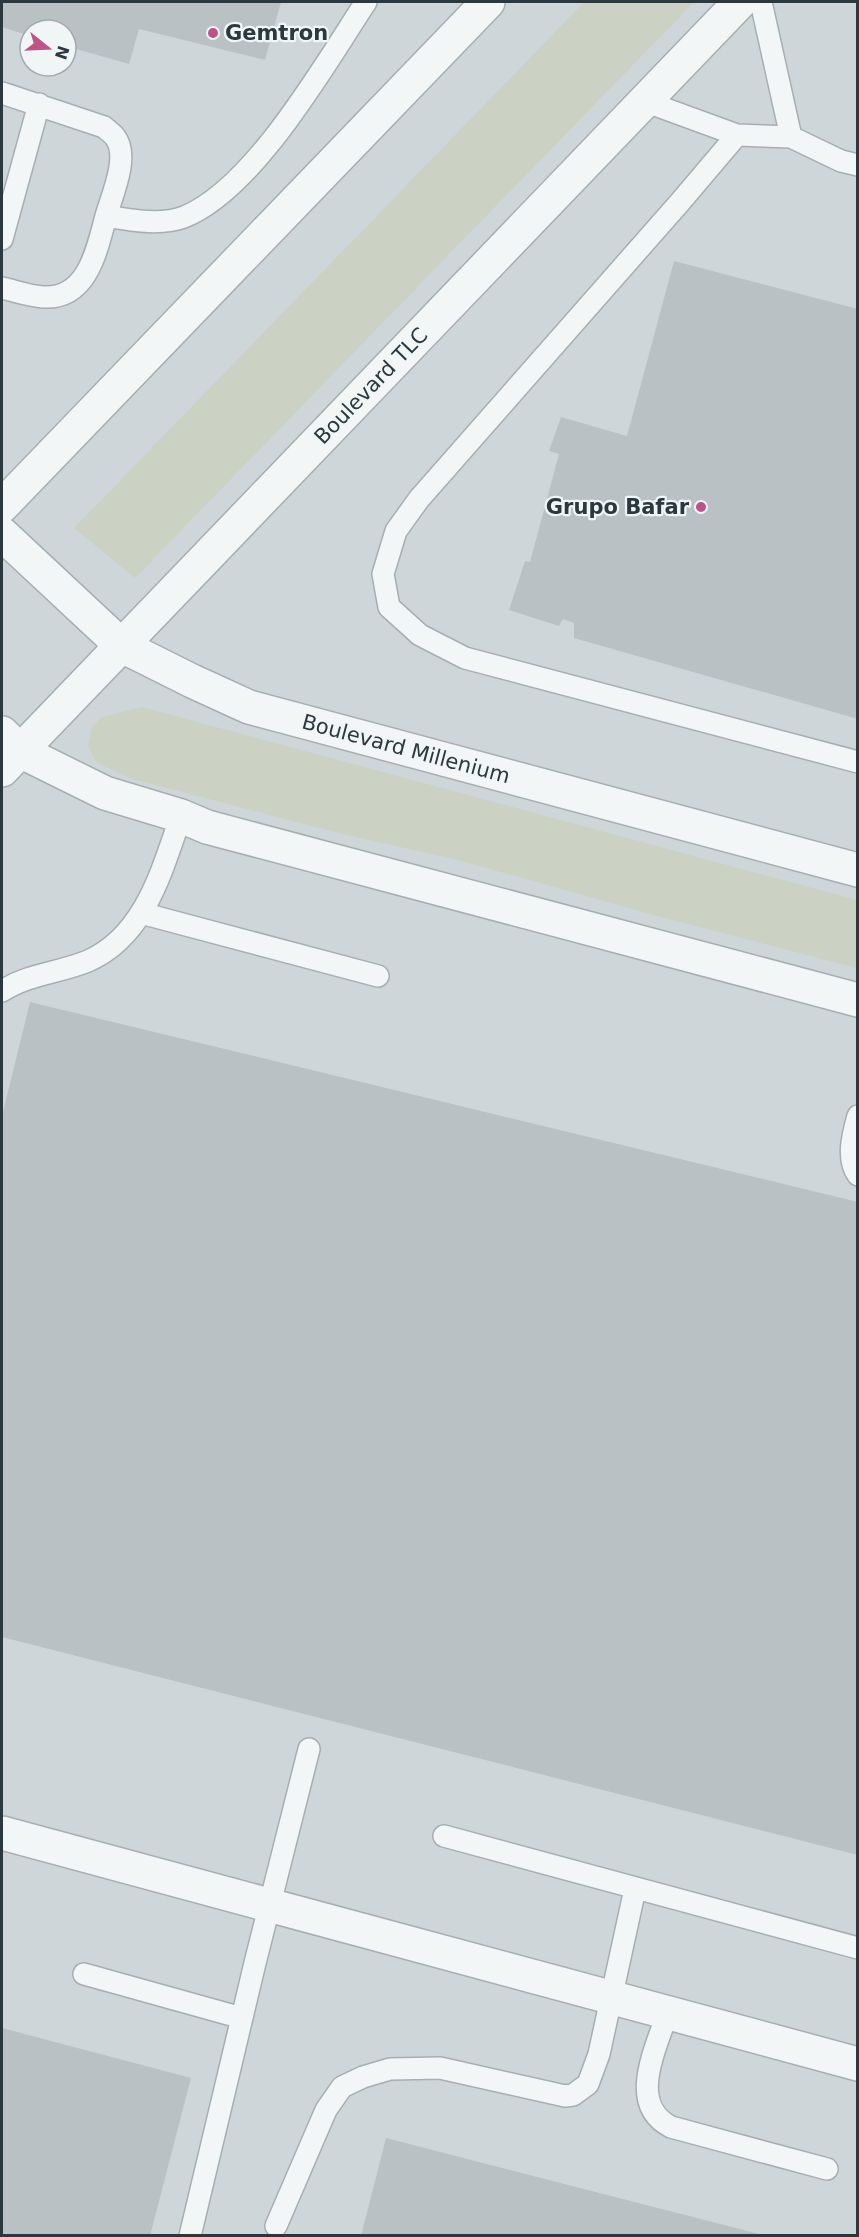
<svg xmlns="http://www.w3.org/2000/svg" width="859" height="2237" viewBox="0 0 859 2237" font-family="'DejaVu Sans',sans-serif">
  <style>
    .built { fill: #cfd6da; fill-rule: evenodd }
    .green { fill: #cbd1c3 }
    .building { fill: #b9c1c5 }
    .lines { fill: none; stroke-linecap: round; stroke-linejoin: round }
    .service-casing { stroke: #a7aeb2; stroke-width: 24 }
    .minor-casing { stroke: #a7aeb2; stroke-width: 36 }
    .service { stroke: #f3f6f7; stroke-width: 21 }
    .minor { stroke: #f3f6f7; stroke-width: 33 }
    .poi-dot { fill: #c15287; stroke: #f0f5f6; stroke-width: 2 }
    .labels { text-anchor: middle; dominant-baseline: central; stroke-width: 4.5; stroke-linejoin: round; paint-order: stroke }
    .poi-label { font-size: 21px; font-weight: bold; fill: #2b383e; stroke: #f0f5f6; text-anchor: start }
    .street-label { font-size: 21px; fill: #2b383e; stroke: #f0f5f6 }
  </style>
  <rect width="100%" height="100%" fill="#e1e6e8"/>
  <path class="built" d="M2,2H857V2235H2ZM30,30H66V66H30Z"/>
  <path class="green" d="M584,2H694L135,578L74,528Z
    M142,707L857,900V968L657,916L458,860L342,834L129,778L97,763L88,746L92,727L102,717Z"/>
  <path class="building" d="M2,2H281L265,60L139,29L129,64L66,46V30H30V36L2,27Z
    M674,261L858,309V719L574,638V623L563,619L559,626L509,610L525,561L530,562L559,454L549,451L561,417L627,436Z
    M30,1002L858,1202V1855L2,1637V1116Z
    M2,2028L191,2078L150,2236H2Z
    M386,2138L763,2235V2236H361Z"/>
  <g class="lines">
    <g class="service-casing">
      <path id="service" d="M761,2L791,137
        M2,93L104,127C107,130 112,133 115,137C130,156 112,195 106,216C131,220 160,226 184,217C254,189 325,64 366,2
        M644,101L737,135L791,137L841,161L858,165
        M737,135L681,201L419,499L396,531L383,574L389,607L420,635L465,658L858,762
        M2,239L39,104
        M2,288C15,291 30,296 43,297C88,300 97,249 106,216
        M141,913L378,976
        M2,991C28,974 59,973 88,961C145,936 162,870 181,816
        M858,1116C853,1134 846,1159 858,1175
        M444,1836L858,1948
        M84,1974L242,2018
        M668,2011C657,2047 626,2104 671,2127L827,2169
        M276,2226L326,2110L342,2087L363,2077L390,2069L440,2068L565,2096L573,2095L588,2084L599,2054L635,1889
        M190,2236L255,1963L309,1749"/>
    </g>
    <g class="minor-casing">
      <path id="minor" d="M2,506L488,2
        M2,534L122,646L192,681L249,707L858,870
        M2,733L20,751L105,793L181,816L207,827L858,1000
        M2,770L740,2
        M2,1833L858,2064"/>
    </g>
    <use href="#service" class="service"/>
    <use href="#minor" class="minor"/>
  </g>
  <g class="poi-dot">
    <circle cx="213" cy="33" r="6"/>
    <circle cx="701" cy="507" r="6"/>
  </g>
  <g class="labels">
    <g class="poi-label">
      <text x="225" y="33">Gemtron</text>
      <text x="689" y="507" text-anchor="end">Grupo Bafar</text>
    </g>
    <g class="street-label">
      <text transform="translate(371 386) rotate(-46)">Boulevard TLC</text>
      <text transform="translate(406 749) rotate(15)">Boulevard Millenium</text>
    </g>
  </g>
  <rect width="859" height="2237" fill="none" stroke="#2b383e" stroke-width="6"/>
  <g transform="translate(48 48) rotate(108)"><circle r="28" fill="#f0f5f6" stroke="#a1a9ac" stroke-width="1.5"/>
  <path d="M0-4.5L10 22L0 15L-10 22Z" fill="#c15287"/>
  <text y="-9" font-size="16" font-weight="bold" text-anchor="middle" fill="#2b383e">N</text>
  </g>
</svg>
